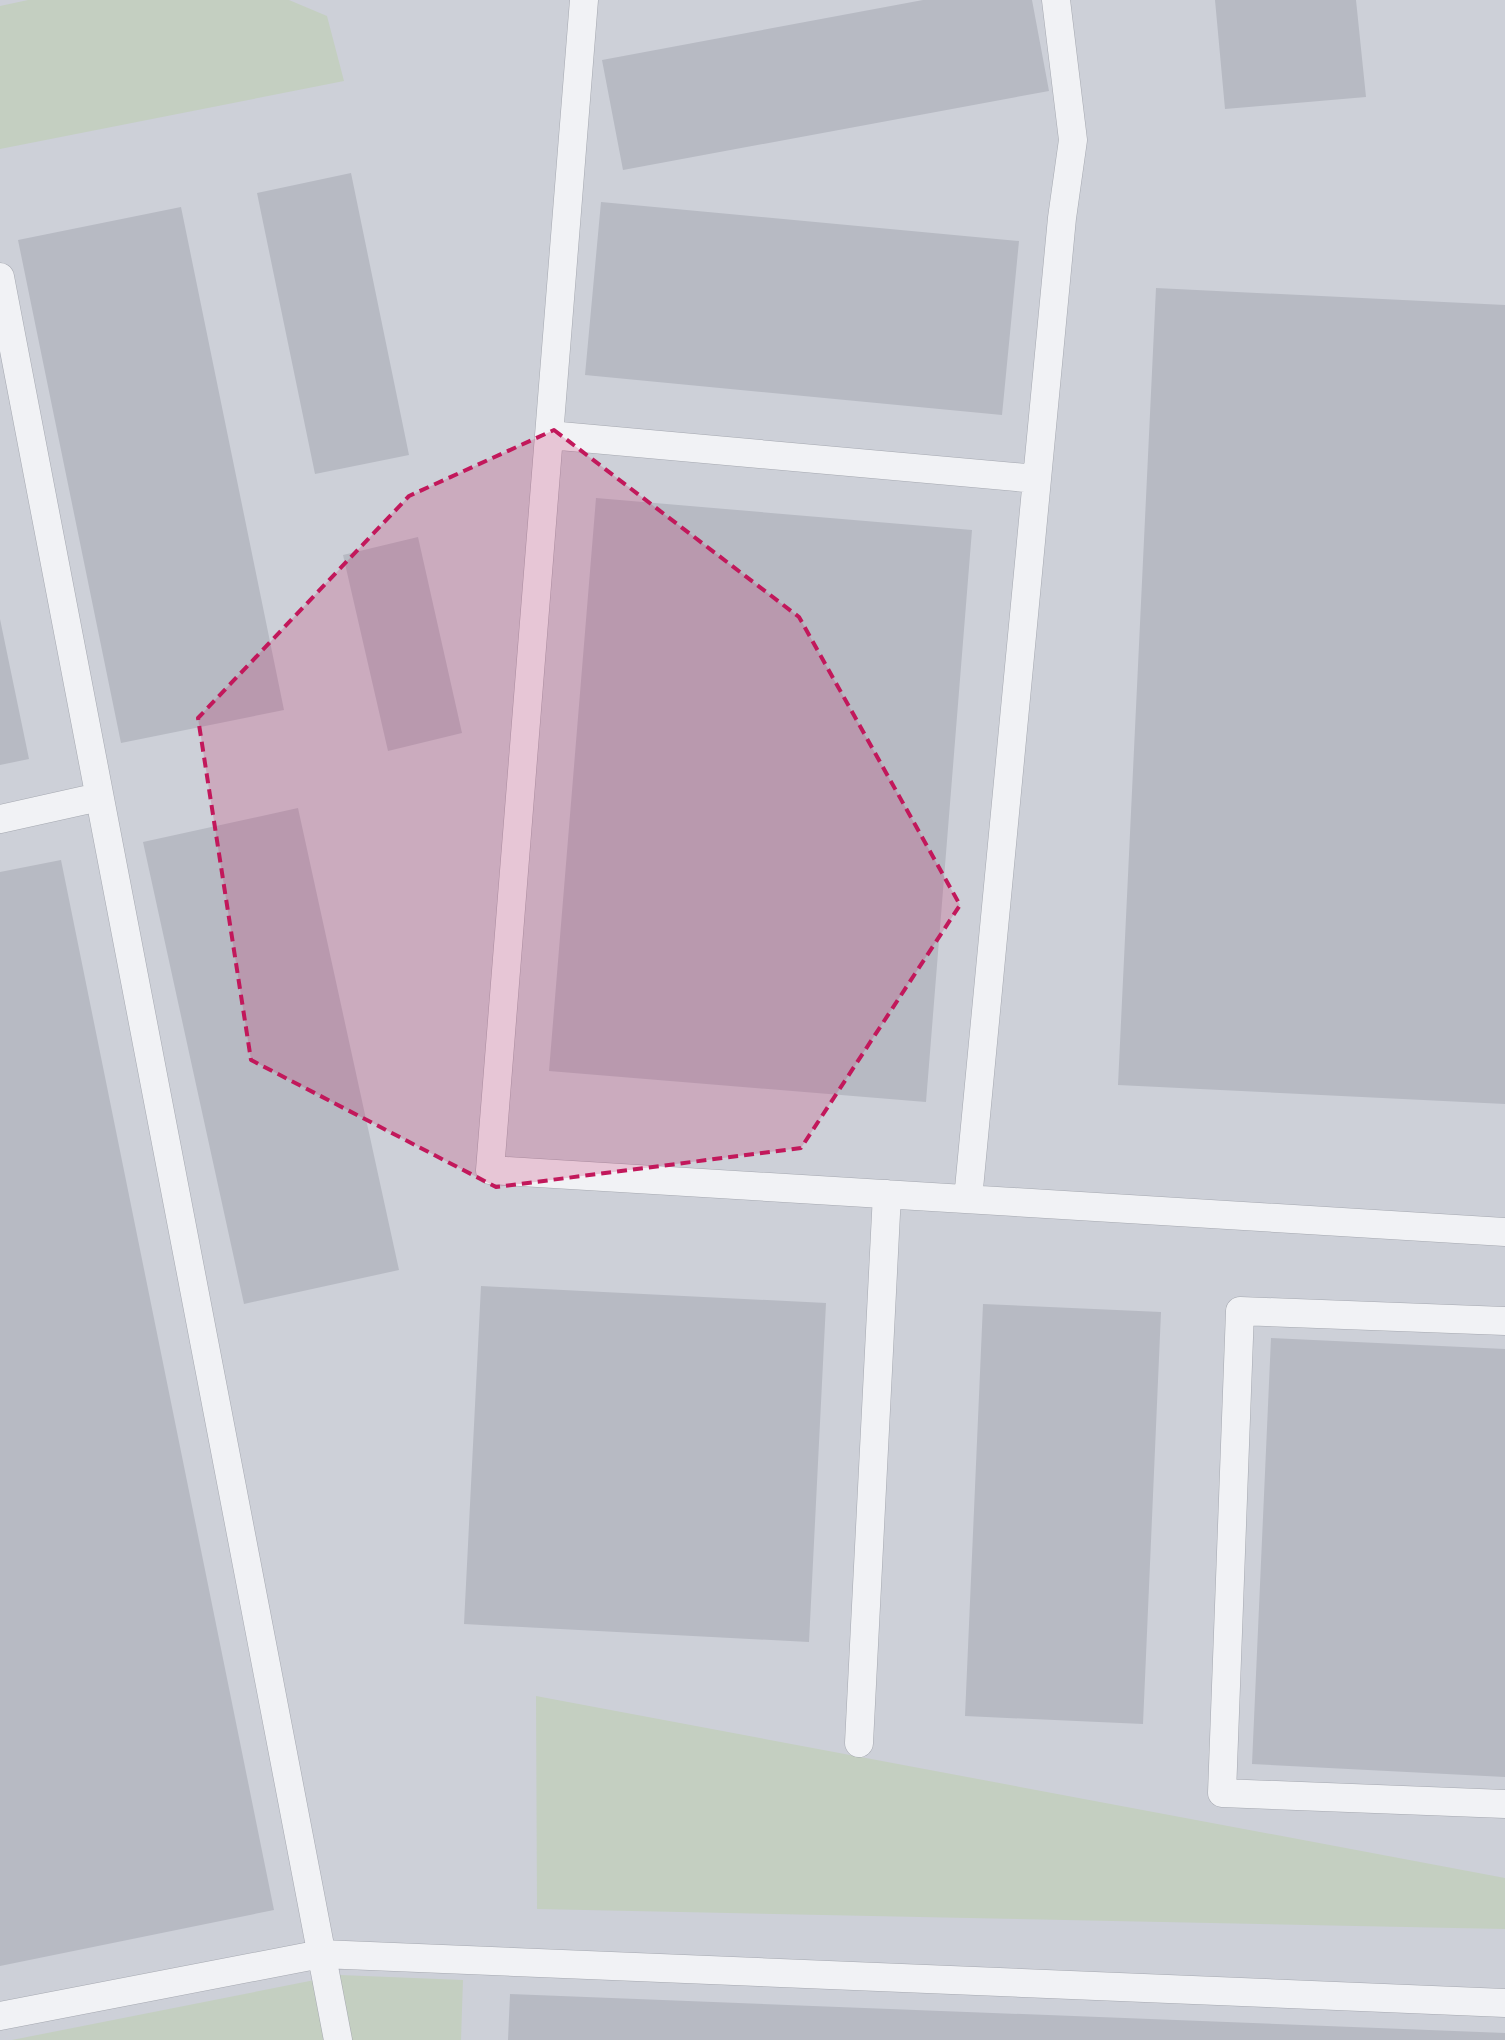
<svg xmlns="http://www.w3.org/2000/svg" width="1505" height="2040" viewBox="0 0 1505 2040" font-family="'Alegreya Sans',sans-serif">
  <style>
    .built { fill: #cdd0d8 }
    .green { fill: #c4cfc1 }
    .building { fill: #b7bac3 }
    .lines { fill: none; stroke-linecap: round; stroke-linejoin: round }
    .minor-casing { stroke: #a5a8b0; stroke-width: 29 }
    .minor { stroke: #f1f2f5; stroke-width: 28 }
    .marked { fill: #c2185b; fill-opacity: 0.2; stroke: #c2185b; stroke-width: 4; stroke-dasharray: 10 6; stroke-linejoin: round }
  </style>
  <rect width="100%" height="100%" fill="#dfe1e6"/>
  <path class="built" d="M0,0H1505V2040H0Z"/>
  <path class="green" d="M28,0H289L327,16L344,81L0,149V6Z
    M536,1696L1505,1878V1929L537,1909Z
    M340,1975L463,1980L461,2040H12Z"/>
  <path class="building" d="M923,0H1032L1049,91L623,170L602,60Z
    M1215,0H1356L1366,97L1225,109Z
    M351,173L409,455L315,474L257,193Z
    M601,202L1019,241L1002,415L585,375Z
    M181,207L284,710L121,743L18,240Z
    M1156,288L1505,305V1104L1118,1085Z
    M596,498L972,530L926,1102L549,1071Z
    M418,537L462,733L388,751L343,555Z
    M0,619L29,759L0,765Z
    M298,808L399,1270L244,1304L143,842Z
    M61,860L274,1910L0,1966V872Z
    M481,1286L826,1303L809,1642L464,1624Z
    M983,1304L1161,1312L1143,1724L965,1716Z
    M1271,1338L1505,1349V1777L1252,1764Z
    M510,1994L1505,2033V2040H508Z"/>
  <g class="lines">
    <g class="minor-casing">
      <path id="minor" d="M584,0L490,1170L1505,1232
        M0,277L338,2040
        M549,435L1037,479
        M0,819L99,797
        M968,1199L1062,218L1073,140L1056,0
        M1505,1321L1240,1311L1222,1793L1505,1804
        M859,1743L887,1194
        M0,2016L321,1954L1505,2003"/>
    </g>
    <use href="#minor" class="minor"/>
  </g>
  <path class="marked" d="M554,430L799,617L960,905L801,1148L496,1187L251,1060L198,718L409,496Z"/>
</svg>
